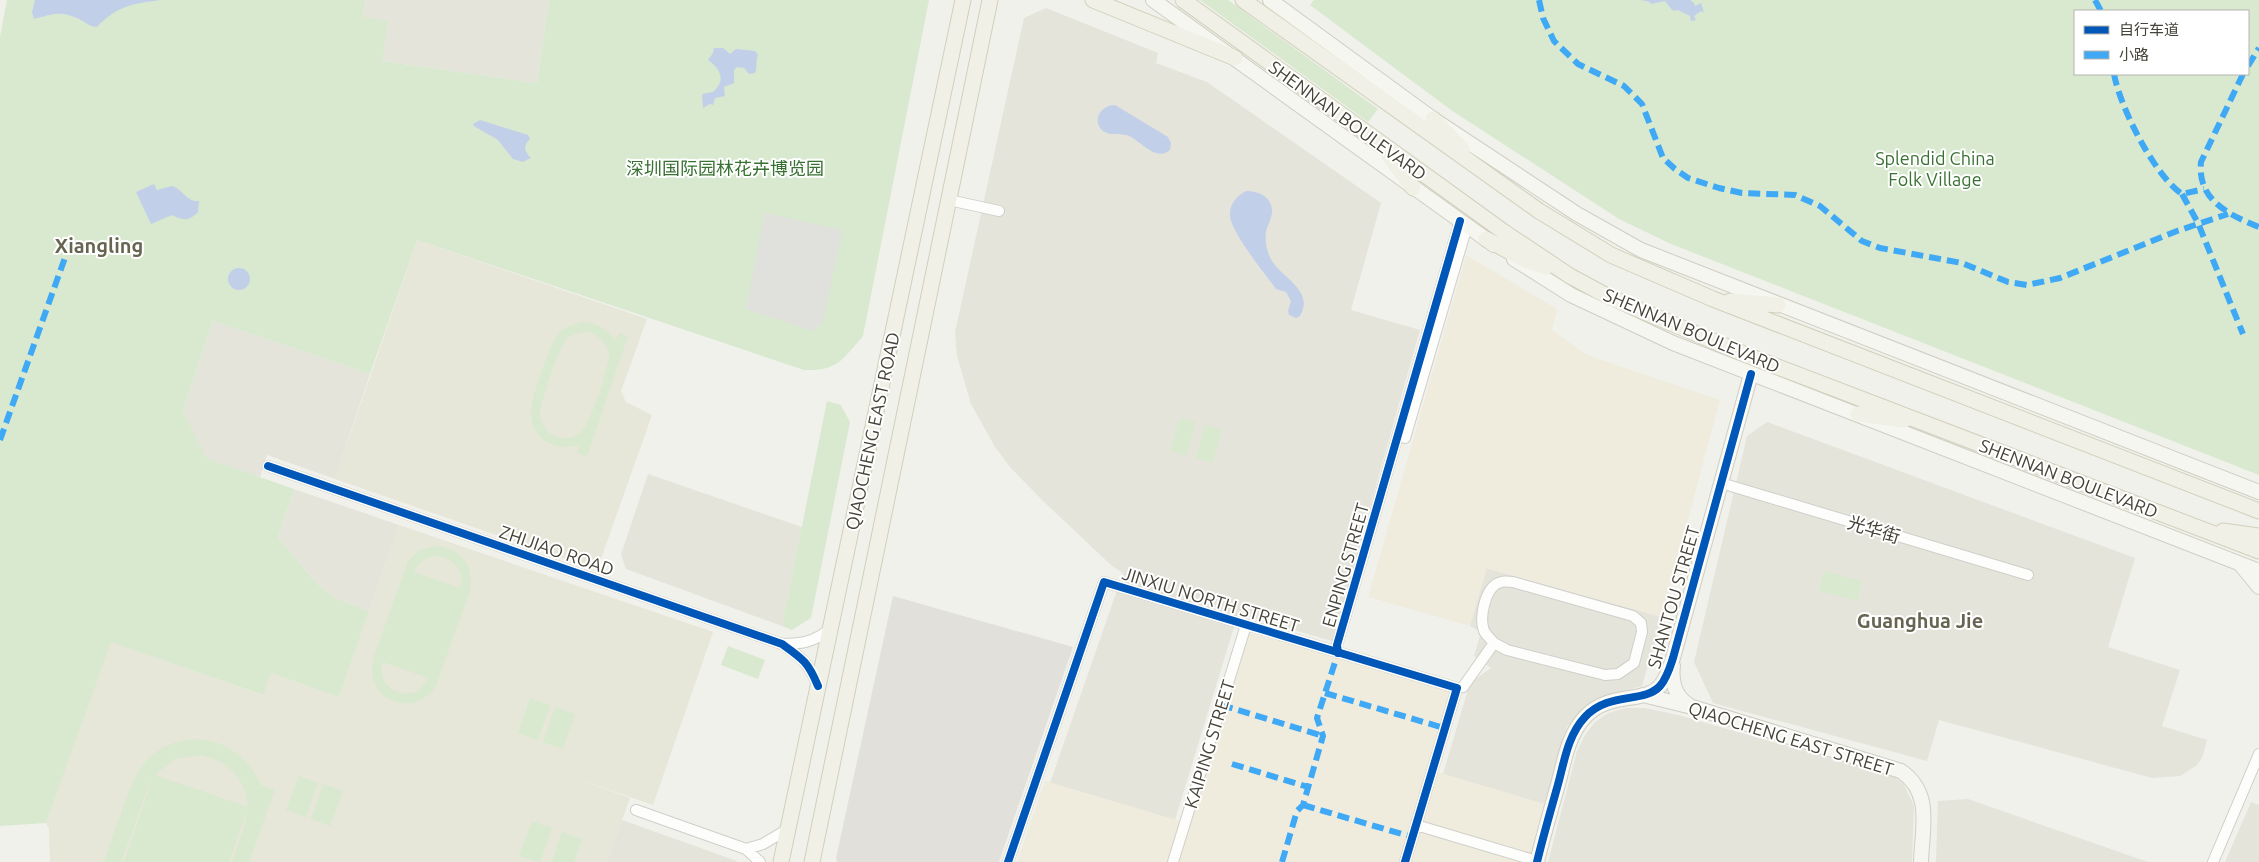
<svg xmlns="http://www.w3.org/2000/svg" width="2259" height="862" viewBox="0 0 2259 862" font-family="Ubuntu,'Noto Sans SC',sans-serif">
  <style>
    .residential { fill: #e4e4db }
    .commercial { fill: #efecde }
    .industrial { fill: #e1e0da }
    .education { fill: #e6e6d9 }
    .green { fill: #d8e9cf; fill-rule: evenodd }
    .parking { fill: #e0e0dc }
    .water { fill: #c2cfe9 }
    .lines { fill: none; stroke-linecap: round; stroke-linejoin: round }
    .street-casing { stroke: #cfcfca; stroke-width: 12 }
    .secondary-casing { stroke: #cecec3; stroke-width: 16 }
    .primary-casing { stroke: #d1d0bc; stroke-width: 17 }
    .street { stroke: #fdfdfc; stroke-width: 10 }
    .secondary { stroke: #f6f6f0; stroke-width: 14 }
    .primary { stroke: #f0f0e6; stroke-width: 15 }
    .quiet { stroke: #3fa9f5; stroke-width: 6; stroke-dasharray: 12 6; stroke-linecap: butt }
    .cycleway-casing { stroke: #fff; stroke-width: 11 }
    .cycleway { stroke: #0057b8; stroke-width: 8 }
    .labels { text-anchor: middle; dominant-baseline: central; stroke-width: 4; stroke-linejoin: round; paint-order: stroke }
    .street-label { font-size: 18px; fill: #464439; stroke: #fff }
    .park-label { font-size: 18px; fill: #397133; stroke: #fff }
    .quarter-label { font-size: 20px; font-weight: bold; fill: #676551; stroke: #fff }
  </style>
  <rect width="100%" height="100%" fill="#f1f1ec"/>
  <path class="residential" d="M365,0H549L537,83L382,61L363,17Z
    M1046,8L1158,53L1156,63L1207,82L1381,203L1351,310L1420,330L1332,641L1238,614L1175,820L1050,783L1123,573L1112,566L1043,501L1010,467L995,447L971,404L957,356L955,332L1024,18Z
    M213,321L370,374L335,479L267,455L260,477L205,458L183,411Z
    M1767,422L2135,558L2108,647L2180,670L2162,726L2207,740L2202,758L2196,766L2180,776L2152,778L1939,720L1927,761L1713,703L1694,662L1747,436Z
    M648,474L802,527L782,626L626,569L621,554Z
    M294,489L399,525L369,611L336,598L318,585L278,537Z
    M1486,568L1662,617L1642,686L1617,693L1595,702L1578,715L1567,727L1544,804L1443,774L1470,683L1491,668L1474,656L1481,632L1470,626Z
    M1625,708H1645L1678,715L1893,776L1903,783L1914,806L1912,862H1548L1577,751L1585,735L1594,723L1608,713Z
    M1968,799L2148,862H1936L1938,801Z
    M2251,802L2259,805V862H2225Z
    M622,820L737,861V862H607Z"/>
  <path class="commercial" d="M1466,255L1557,309L1552,330L1587,355L1720,400L1662,617L1487,568L1470,626L1368,597Z
    M1249,633L1451,689L1427,769L1544,804L1528,862H1017L1045,781L1190,824Z"/>
  <path class="industrial" d="M893,596L1073,647L999,862H837L836,858Z"/>
  <path class="education" d="M417,240L647,319L621,391L626,402L652,415L597,570L335,479Z
    M399,525L713,632L653,805L572,777L630,798L607,862H50L49,829L46,823L110,641L262,695L271,673L339,697Z"/>
  <path class="green" d="M7,0H365L363,17L388,21L382,61L537,83L549,0H929L863,336C842,360 838,371 804,370L417,240L370,374L213,321L183,411L206,458L294,489L278,537L318,585L336,598L369,611L339,697L271,673L263,695L111,642L46,823L0,826V37Z
    M1200,0H1228L1378,109L1368,122Z
    M1314,0H2259V475L1671,244L1619,219L1451,110L1310,5ZM2075,11H2248V74H2075Z
    M583,322C597,323 607,329 615,341L619,333L628,336L587,456L577,453L580,444C557,453 531,440 531,413C530,401 550,343 559,333C566,326 574,324 583,322ZM589,332C599,336 607,343 609,354C610,366 590,424 581,432C576,437 567,439 560,438C550,436 542,427 540,417C539,404 559,346 568,338C574,333 582,332 589,332Z
    M827,401L841,405L850,422L811,618L792,630L782,626Z
    M1180,418L1196,422L1186,456L1170,450Z
    M1205,425L1222,430L1212,463L1196,458Z
    M436,546C461,548 475,566 470,591L435,688C409,720 364,698 373,659L408,561L420,550ZM437,556C454,558 465,570 460,588L414,572C418,562 426,557 437,556ZM383,662L429,678L418,691C398,699 376,684 383,662Z
    M1824,571L1862,581L1857,601L1819,591Z
    M728,646L765,660L758,679L721,665Z
    M530,698L550,705L538,740L518,733Z
    M555,707L575,714L563,749L543,742Z
    M191,739C224,739 247,755 261,785L275,790L249,862H232L245,824L247,810L229,862H124L153,777L147,790L121,862H104C110,844 116,826 123,808C136,770 147,746 191,739ZM200,755C228,760 246,779 248,807L155,775L175,759Z
    M299,776L318,783L306,817L286,810Z
    M323,784L343,791L330,826L311,819Z
    M532,821L552,828L540,862L519,856Z
    M562,832L582,839L574,862H552Z"/>
  <path class="parking" d="M765,213L842,230L823,322L812,331L746,309Z"/>
  <path class="water" d="M35,0H160C133,4 118,5 97,27C90,27 85,22 79,19C61,10 52,14 34,19L32,12Z
    M1641,0H1690L1694,3L1695,6L1701,3L1704,13L1701,11L1694,16L1696,20L1691,21L1690,16L1678,10L1673,11L1665,1L1651,4L1650,2Z
    M714,48H723L730,54L736,49L755,51L758,55C755,62 758,66 755,73L749,74L744,68L737,67L734,70V83L724,87L725,96L715,98L713,105L710,104L703,108L702,94L713,92C726,81 721,69 708,60L713,53Z
    M1115,105L1168,137L1171,143L1170,150C1155,163 1139,138 1126,135C1118,133 1110,136 1103,131C1091,121 1101,105 1115,105Z
    M480,120L528,135L530,139C523,146 524,151 531,158L523,162L513,159L498,140L474,126L473,124Z
    M154,184L157,190L172,186C184,190 186,202 199,201L198,212C189,222 182,220 172,215L151,224L136,192Z
    M1246,191C1260,191 1273,198 1272,213C1271,220 1267,226 1266,232C1265,240 1266,248 1269,255C1277,277 1316,288 1300,316L1296,318L1289,315L1288,311L1291,301L1286,292L1276,289C1265,274 1231,232 1230,216C1229,204 1237,196 1246,191Z
    M228 279a11 11 0 1 1 22 0a11 11 0 1 1-22 0Z"/>
  <g class="lines">
    <g class="street-casing">
      <path id="street" d="M949,200L999,211
        M1405,438L1467,226
        M268,466L782,644C803,659 808,662 818,686
        M1721,483L2028,575
        M782,644C802,644 814,642 830,629
        M1338,653L1337,645L1460,221
        M1463,687L1494,643L1507,650L1605,675L1618,674L1634,663L1642,632L1641,623L1633,616L1513,582C1510,582 1505,581 1501,582C1485,586 1479,617 1484,631C1486,635 1491,639 1494,643
        M636,810L746,849L760,862
        M1416,825L1537,861
        M746,849L763,844L788,829
        M1008,862L1104,582L1457,688L1405,862
        M1173,862L1246,625
        M2213,862L2259,754"/>
    </g>
    <g class="secondary-casing">
      <path id="secondary" d="M1153,0L1494,245
        M1270,0L1433,119L1577,214L1641,250L2259,492
        M1514,259L1571,295L1673,343L2259,571
        M2240,564L2259,587
        M1673,666C1671,681 1675,697 1689,705
        M1643,695L1692,707L1901,771C1933,793 1922,828 1921,862
        M1537,862C1543,837 1550,813 1557,788C1564,764 1567,736 1585,717C1609,691 1644,704 1660,686C1667,678 1670,667 1673,658L1751,374"/>
    </g>
    <g class="primary-casing">
      <path id="primary" d="M1093,0L1235,58
        M1183,0L1504,232L1570,276L1609,297L1749,356L2259,551
        M1243,0L1539,211L1611,255L1713,299L2259,511
        M1433,119L1462,149
        M1389,156L1413,188
        M1486,239L1525,260L1546,267
        M1730,301L1778,305
        M1858,414L1904,420
        M2223,531L2259,536
        M781,862L963,0
        M812,862L990,0"/>
    </g>
    <use href="#street" class="street"/>
    <use href="#secondary" class="secondary"/>
    <use href="#primary" class="primary"/>
    <path class="quiet" d="M1539,0L1543,18L1554,41L1578,64L1624,86L1642,104L1663,158L1675,169L1688,178L1719,188L1742,193L1795,195L1820,206L1862,241L1880,248L1962,263L2008,282L2027,285L2060,278L2177,231L2228,214
      M2095,0L2101,11
      M2248,66L2259,48
      M2114,74C2120,107 2154,175 2182,194L2204,189
      M2243,74L2201,162C2197,200 2229,215 2259,227
      M2182,194L2198,223L2243,334
      M0,440L67,252
      M1325,693L1444,728
      M1221,705L1323,736
      M1232,764L1308,787
      M1303,805L1412,837
      M1282,862L1297,811L1303,805L1323,736L1317,718L1338,653"/>
    <g class="cycleway-casing">
      <path id="cycleway" d="M268,466L782,644C803,659 808,662 818,686
        M1338,653L1337,645L1460,221
        M1008,862L1104,582L1457,688L1405,862
        M1537,862C1543,837 1550,813 1557,788C1564,764 1567,736 1585,717C1609,691 1644,704 1660,686C1667,678 1670,667 1673,658L1751,374"/>
    </g>
    <use href="#cycleway" class="cycleway"/>
  </g>
  <g class="labels">
    <g class="street-label">
      <text transform="translate(1348 120) rotate(36)">SHENNAN BOULEVARD</text>
      <text transform="translate(1692 330) rotate(23)">SHENNAN BOULEVARD</text>
      <text transform="translate(872 431) rotate(-78)">QIAOCHENG EAST ROAD</text>
      <text transform="translate(2069 478) rotate(21)">SHENNAN BOULEVARD</text>
      <text transform="translate(1874 529) rotate(17)">光华街</text>
      <text transform="translate(557 550) rotate(19)">ZHIJIAO ROAD</text>
      <text transform="translate(1345 565) rotate(-74)">ENPING STREET</text>
      <text transform="translate(1673 597) rotate(-74)">SHANTOU STREET</text>
      <text transform="translate(1211 599) rotate(17)">JINXIU NORTH STREET</text>
      <text transform="translate(1791 738) rotate(17)">QIAOCHENG EAST STREET</text>
      <text transform="translate(1209 744) rotate(-73)">KAIPING STREET</text>
    </g>
    <g class="park-label">
      <text x="1935" y="158">Splendid China<tspan x="1935" dy="21">Folk Village</tspan></text>
      <text x="725" y="168">深圳国际园林花卉博览园</text>
    </g>
    <g class="quarter-label">
      <text x="99" y="245">Xiangling</text>
      <text x="1920" y="620">Guanghua Jie</text>
    </g>
  </g>
  <rect x="2074" y="10" width="175" height="65" fill="#ffffff" stroke="#b5b4b0"/>
  <rect x="2084" y="26" width="25" height="8" fill="#0057b8" stroke="#b5b4b0"/>
  <text x="2119" y="35" font-size="15" fill="#464439">自行车道</text>
  <rect x="2084" y="51" width="25" height="8" fill="#3fa9f5" stroke="#b5b4b0"/>
  <text x="2119" y="60" font-size="15" fill="#464439">小路</text>
</svg>
